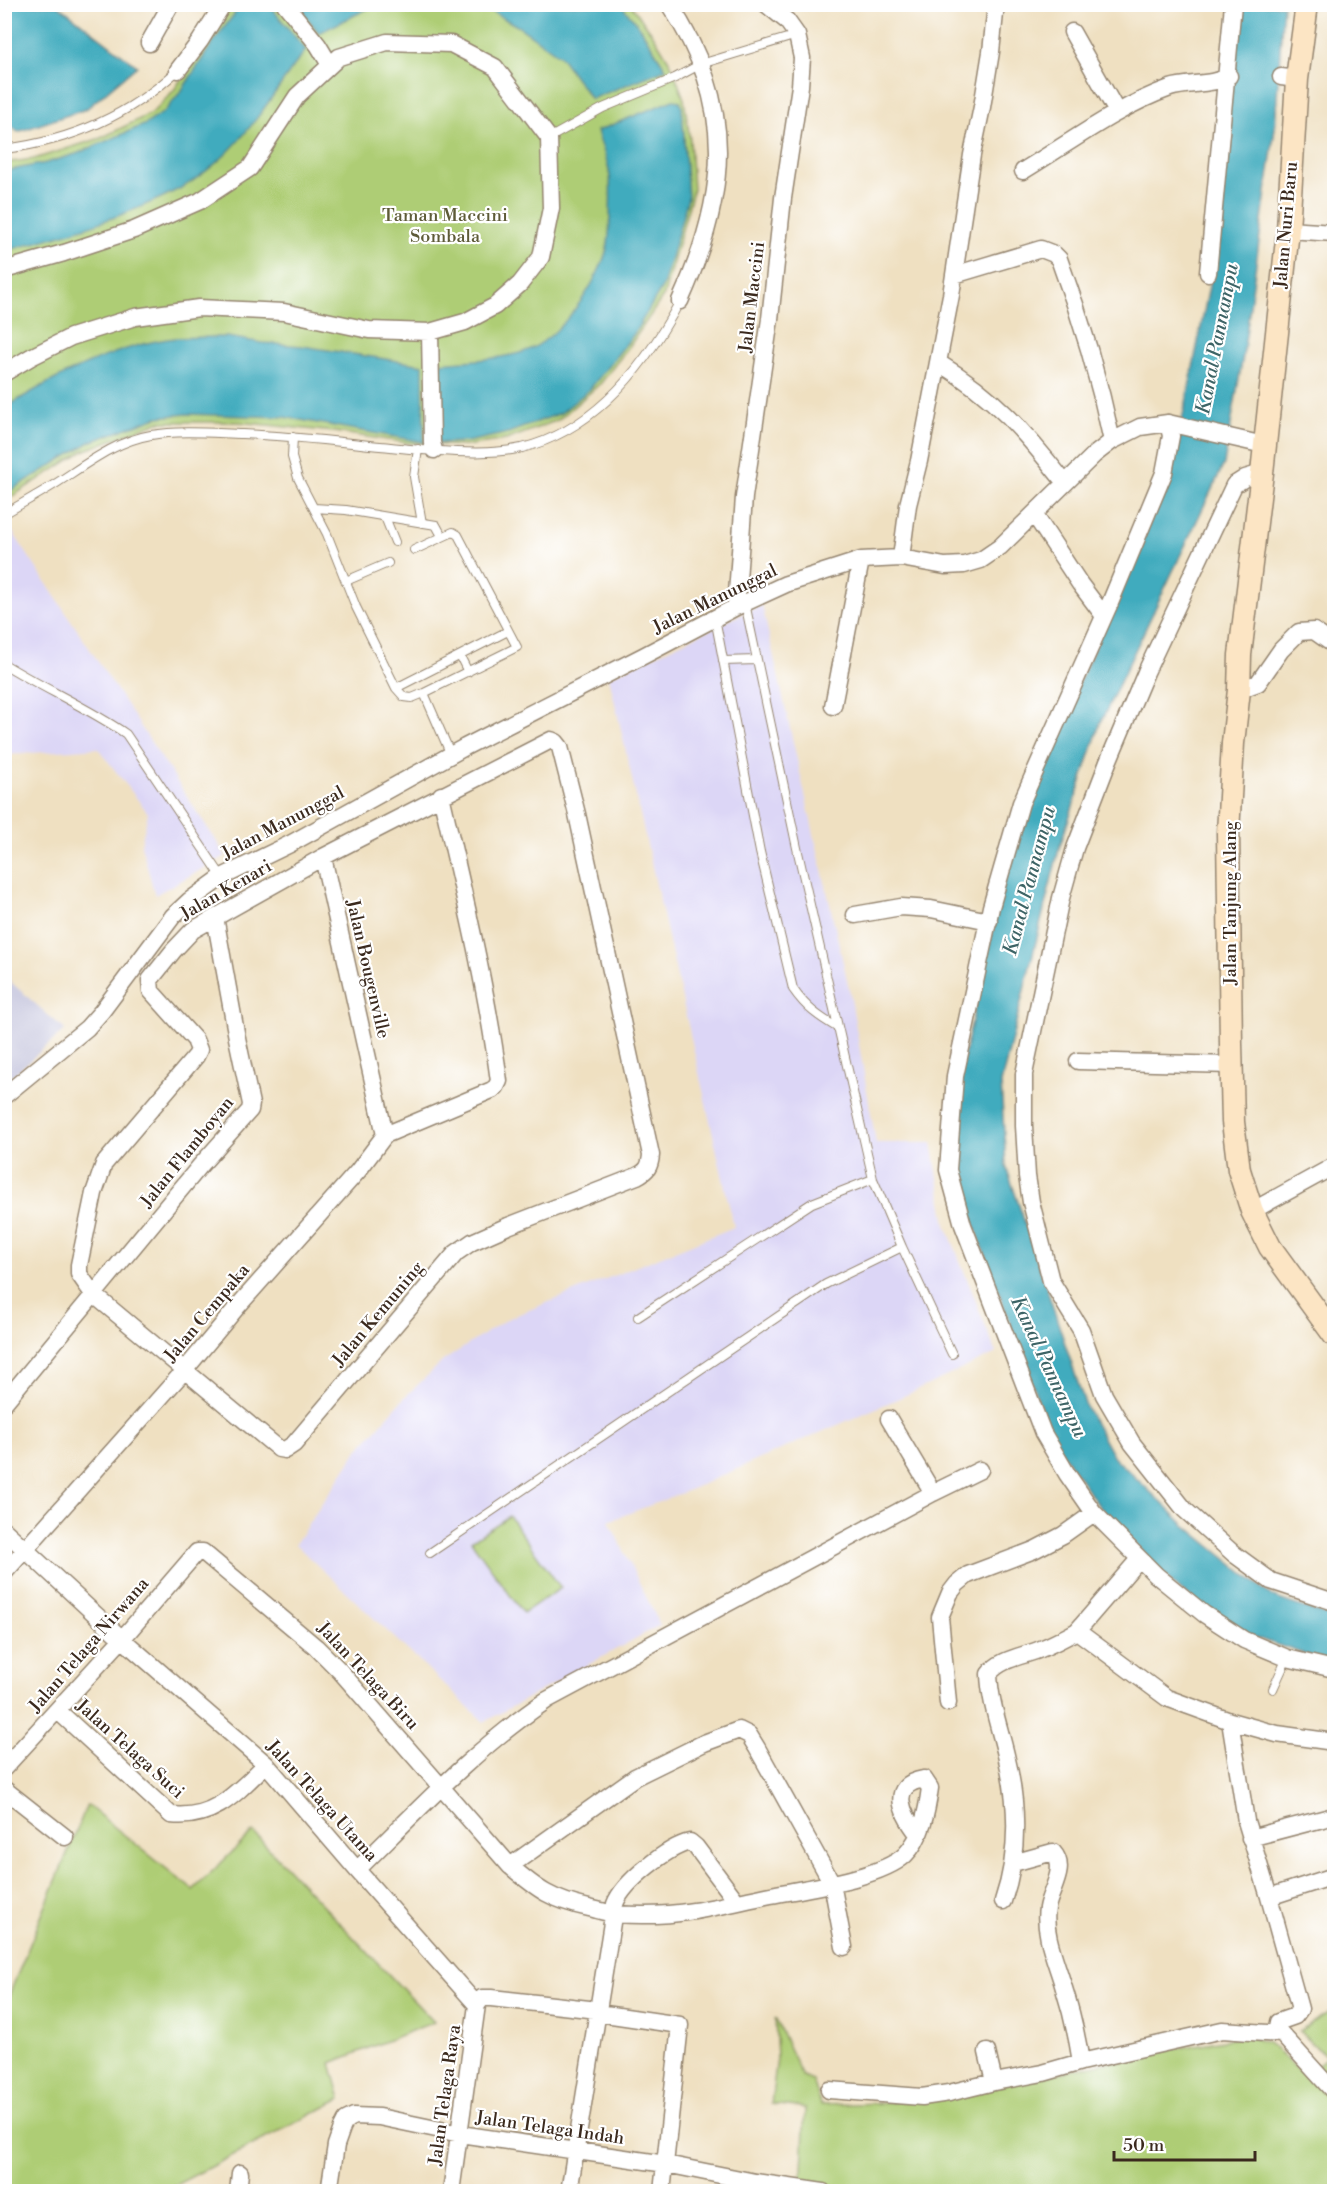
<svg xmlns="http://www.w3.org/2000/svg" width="1339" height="2196" viewBox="0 0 1339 2196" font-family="'Libre Bodoni',serif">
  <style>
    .built { fill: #dcd6f6 }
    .industrial { fill: #c2c2dc }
    .green { fill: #aecd74; stroke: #747c49; stroke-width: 1.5 }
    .water { fill: #3fabbe; stroke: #3d6a6e; stroke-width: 1.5 }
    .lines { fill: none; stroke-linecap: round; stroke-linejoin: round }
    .lane-casing { stroke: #958570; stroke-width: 10 }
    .street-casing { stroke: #958570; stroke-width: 19 }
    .secondary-casing { stroke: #958570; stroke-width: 25 }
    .lane { stroke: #fff; stroke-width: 8 }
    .street { stroke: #fff; stroke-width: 16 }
    .secondary { stroke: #fce5c4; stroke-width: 22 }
    .labels { text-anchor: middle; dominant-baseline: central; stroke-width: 4.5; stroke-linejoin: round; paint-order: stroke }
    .park-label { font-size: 18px; fill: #5e5b38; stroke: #fff }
    .street-label { font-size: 18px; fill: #3b2a1e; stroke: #fff }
    .water-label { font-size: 20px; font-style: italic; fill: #3d6466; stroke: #fff }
  </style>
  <rect width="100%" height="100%" fill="#fff"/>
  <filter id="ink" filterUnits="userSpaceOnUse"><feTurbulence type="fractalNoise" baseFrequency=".0167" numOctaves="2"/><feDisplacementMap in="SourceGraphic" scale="12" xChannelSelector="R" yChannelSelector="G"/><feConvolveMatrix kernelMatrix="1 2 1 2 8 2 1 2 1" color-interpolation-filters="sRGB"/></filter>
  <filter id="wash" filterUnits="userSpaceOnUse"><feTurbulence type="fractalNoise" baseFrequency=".008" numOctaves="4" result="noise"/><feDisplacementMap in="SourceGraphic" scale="24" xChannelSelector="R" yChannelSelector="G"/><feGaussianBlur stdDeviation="1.35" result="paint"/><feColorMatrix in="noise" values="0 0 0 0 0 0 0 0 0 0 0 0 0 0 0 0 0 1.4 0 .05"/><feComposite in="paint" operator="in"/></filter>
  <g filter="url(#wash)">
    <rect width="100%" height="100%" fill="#efe0c1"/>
    <path class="built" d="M10,528L226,856L155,895L141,845L148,813L98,748L5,755L4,531Z
      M762,605L850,993L876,1143H932L946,1225L996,1353L913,1392L682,1493L609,1521L660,1625L484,1722L295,1544L358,1450L404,1398L443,1361L507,1319L734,1227L609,677Z"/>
    <path class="industrial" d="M5,977L65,1030L5,1082Z"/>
    <path class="green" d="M630,4L654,36L671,64L684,99L690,140L693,191L664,295L631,344L601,383L558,420L506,440L464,446L408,443L335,432L238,422H158L83,451L5,501L4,163L34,159L101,138L152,113L174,90L213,31L235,5Z
      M509,1516L561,1588L523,1613L471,1541Z
      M87,1805L193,1890L253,1832L434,2022L331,2063L341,2099L164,2191L5,2192V2005Z
      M1334,2009V2191H801L805,2108L771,2104L777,2058L775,2018L802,2076L813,2080L821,2105L884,2103L957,2094L1174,2049L1246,2036L1268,2043L1304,2075L1327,2057L1299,2031Z"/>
    <path class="water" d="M4,5H58L137,66L86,109L18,132L5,122Z
      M241,5H269L306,50C280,83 258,122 228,152C217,163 195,181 181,188C126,217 64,235 5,251V171L46,163L76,154L146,124L165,111L182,90L212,44Z
      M297,5H375L319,33Z
      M480,5H621L637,23L666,69L591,99L560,56L519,27Z
      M1237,5H1283L1275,128L1243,356L1224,464L1100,724L1059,849L1001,1083L1006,1166L1086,1407L1113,1456L1186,1526L1273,1597L1334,1618V1664L1230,1629L1172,1583L1099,1506L1052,1439L957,1177L961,1069L1017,824L1165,487L1186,403L1214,261Z
      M673,100L680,101L682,108L688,198L663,286L634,334L590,389L561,413L508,433L467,442L438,443L437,363C465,361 496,360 523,352C559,341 601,280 608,244C610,229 611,195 610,180C610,164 601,146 597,131Z
      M227,337L263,343L302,346L423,365L424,442L284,417L187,414L157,417L90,442L5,494V408C50,379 122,343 176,338C193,337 210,337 227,337Z"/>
  </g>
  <g filter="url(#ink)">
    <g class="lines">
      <g class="lane-casing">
        <path id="lane" d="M549,138L603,108L675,78L701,64L797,35
          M4,149C70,141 130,115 178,70
          M293,437L292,457L298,478L327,534L356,607L396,688L404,697L412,698L424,693L451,755
          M418,449L414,477L422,523
          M314,508L346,510L436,525L442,536
          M4,514C21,504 39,494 55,484C85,465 115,441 151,435C181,430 212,433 242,434C302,436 362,445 422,450C455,452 489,455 522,448C595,430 646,365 680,301
          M385,517L395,542
          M414,550L453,532L458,535L517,647L424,693
          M346,581L388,563
          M715,618L760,852L793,989C806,1008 819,1017 838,1028
          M460,656L468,672
          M723,661L757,660
          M4,664C44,689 87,707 126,734L222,877
          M396,688L508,631
          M902,1247L952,1354
          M638,1317L812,1203L873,1179
          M430,1553L826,1284L902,1247L873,1179L797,848L745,603
          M1273,1689L1287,1658"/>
      </g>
      <g class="street-casing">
        <path id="street" d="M285,4L318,45L330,65
          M669,4C737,106 728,195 680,301
          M1072,32L1117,112
          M149,43L171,4
          M178,70L200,41L223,4
          M1281,77L1297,79
          M1023,171C1071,142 1117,107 1170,88C1188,82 1211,86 1229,76
          M1288,230L1334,233
          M4,270L64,253L134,230L200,201L250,168L297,96L339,57L387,42L451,44L495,67L549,138L551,208L541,257L520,284L495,306L465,322L430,332L369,330L284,312L199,308L135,317L71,337L31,357L4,373
          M1208,273L1233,4
          M954,275L1041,249L1054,254L1059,259C1081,318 1099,379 1112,441
          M430,332L432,443L434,450
          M939,363C995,397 1025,432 1065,483
          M1168,423L1171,436L1164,473L1110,603L1021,803L991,907L955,1076L948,1170L963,1225L1043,1433L1067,1474L1094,1513L1156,1575L1204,1614L1244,1640L1287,1658L1334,1669
          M1262,473L1245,478L1234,485L1146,672L1108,762L1075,848L1061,898L1024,1074V1126L1027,1176L1031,1202L1051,1281L1081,1330L1104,1395L1132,1443L1185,1510L1234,1554L1271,1581L1334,1602
          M1034,514L1080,584L1104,616
          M901,558L908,505L919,461L951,295L972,155L982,107L991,52L996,4
          M736,607L744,497L770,319L783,198L800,86L802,58L797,35L787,21L766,4
          M1239,690L1258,683L1281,650L1299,632L1314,631L1334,645
          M833,706L861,560
          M551,740L556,742L560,747L577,814L651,1155C650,1167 647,1171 637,1176L508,1226L472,1242L456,1253L294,1444L285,1450L279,1449L93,1294L79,1274V1265L94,1193L104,1164L196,1056L199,1050L195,1040L151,991L150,980L174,950L193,930L323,857Z
          M855,915L901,907L931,909L989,921
          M1078,1061L1231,1065
          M4,1096L87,1028L102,1011L173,916L189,901L222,877L290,844L465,747L643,656L736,607L786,584L861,560L901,558L945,566L964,565L981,560L1000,547L1094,455L1112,441L1140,427L1168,423L1264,445
          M385,1135L492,1090L496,1087L499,1081C486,983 463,891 441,795
          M1252,1211L1334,1166
          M4,1403L200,1166L250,1110L251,1104L237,1038L215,917
          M889,1419L933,1493
          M4,1530L122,1639L266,1764L357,1870L477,2005
          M1139,1559L1077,1631L1167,1698L1230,1721L1246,1821L1269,1897L1334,1876
          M4,1573L184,1371L238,1306L358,1171L385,1135L323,857
          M948,1703L940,1617L950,1593L957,1584L968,1575L1034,1550L1063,1535L1094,1513
          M58,1711L171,1815C215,1820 238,1791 266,1764
          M1230,1721L1277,1734L1334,1742
          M4,1768L122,1639L197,1552H203L316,1647L340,1671L510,1866C538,1890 552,1900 589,1908C598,1910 607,1913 616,1914C641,1916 669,1915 694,1911C718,1907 742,1901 766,1896C800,1889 880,1879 905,1855C922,1838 927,1811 930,1788L924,1779C887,1785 903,1815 918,1834
          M4,1789L65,1837
          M1250,1838L1334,1816
          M1013,1863L1053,1852C1068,1868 1050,1890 1047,1908C1043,1933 1056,1961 1063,1985C1071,2010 1077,2036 1081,2062
          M510,1866L635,1777L704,1743L739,1730L749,1735L757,1748L832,1883L844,1947
          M357,1870C417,1811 477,1747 547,1700L933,1493L980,1470
          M1269,1897L1300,2009L1295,2016L1278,2022L1277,2029L1334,2092
          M1003,1901C1019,1854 1018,1803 1006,1755C1000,1729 990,1702 989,1674C1000,1658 1026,1656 1043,1648C1055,1643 1066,1637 1077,1631
          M477,2005L482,1998H491L598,2010
          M598,2013L680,2025L662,2192
          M987,2052L994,2082L1043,2073L1081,2062L1222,2030L1281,2034
          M829,2090L922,2097L949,2093L994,2082
          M238,2192L240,2173
          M329,2192L336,2145L342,2128L346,2120L354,2116L379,2117L460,2134L666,2164L755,2182L823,2192
          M451,2192L477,2005
          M569,2192L615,1904C623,1882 668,1847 690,1842L696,1847L737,1902"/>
      </g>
      <g class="secondary-casing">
        <path id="secondary" d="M1307,4L1297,79L1288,230L1262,473L1240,655L1239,690L1233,743L1228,833L1231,1044L1233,1122L1239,1170L1252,1211L1270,1247L1334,1335"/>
      </g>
      <use href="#lane" class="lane"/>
      <use href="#street" class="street"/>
      <use href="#secondary" class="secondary"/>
    </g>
  </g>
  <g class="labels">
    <g class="park-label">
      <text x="445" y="215">Taman Maccini<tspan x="445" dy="21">Sombala</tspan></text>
    </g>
    <g class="street-label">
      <text transform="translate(1286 225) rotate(-85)">Jalan Nuri Baru</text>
      <text transform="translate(752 297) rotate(-83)">Jalan Maccini</text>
      <text transform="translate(715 599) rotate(-26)">Jalan Manunggal</text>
      <text transform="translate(283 823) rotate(-28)">Jalan Manunggal</text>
      <text transform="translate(226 890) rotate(-30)">Jalan Kenari</text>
      <text transform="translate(1230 903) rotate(-90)">Jalan Tanjung Alang</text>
      <text transform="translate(368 969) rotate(77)">Jalan Bougenville</text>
      <text transform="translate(187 1152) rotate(-51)">Jalan Flamboyan</text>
      <text transform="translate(207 1313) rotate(-50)">Jalan Cempaka</text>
      <text transform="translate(378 1314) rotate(-50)">Jalan Kemuning</text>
      <text transform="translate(89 1645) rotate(-49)">Jalan Telaga Nirwana</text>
      <text transform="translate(368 1676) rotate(47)">Jalan Telaga Biru</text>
      <text transform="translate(130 1749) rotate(42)">Jalan Telaga Suci</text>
      <text transform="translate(322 1801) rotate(48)">Jalan Telaga Utama</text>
      <text transform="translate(445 2095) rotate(-82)">Jalan Telaga Raya</text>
      <text transform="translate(550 2128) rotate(8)">Jalan Telaga Indah</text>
    </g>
    <g class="water-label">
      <text transform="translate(1218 339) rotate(-79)">Kanal Pannampu</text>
      <text transform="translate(1030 881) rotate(-75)">Kanal Pannampu</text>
      <text transform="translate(1048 1367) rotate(65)">Kanal Pannampu</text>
    </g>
  </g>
  <rect width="1339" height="2196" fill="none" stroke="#fff" stroke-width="24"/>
  <path d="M1114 2151v9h141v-9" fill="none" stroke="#3b2a1e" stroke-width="3"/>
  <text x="1123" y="2151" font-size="18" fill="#3b2a1e" stroke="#ffffff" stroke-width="4.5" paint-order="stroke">50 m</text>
</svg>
